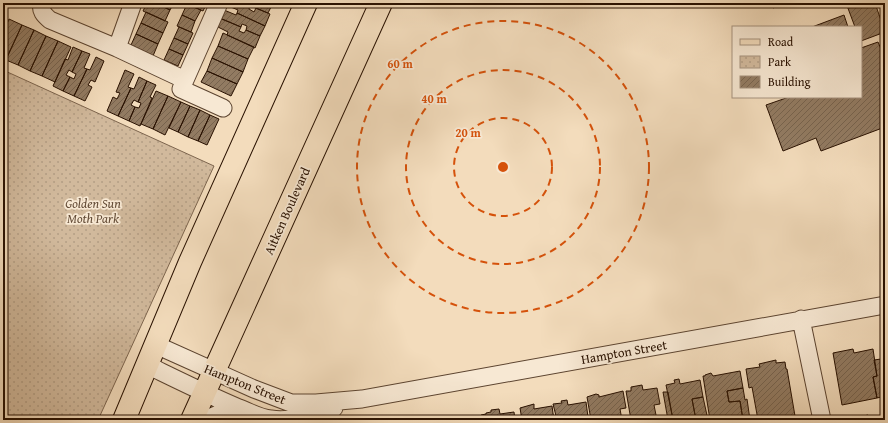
<svg xmlns="http://www.w3.org/2000/svg" width="888" height="423" viewBox="0 0 888 423" font-family="'Gentium Book Plus',serif">
  <style>
    .park { fill: url(#park-dots); stroke: #7d654e }
    .lines { fill: none; stroke-linecap: round; stroke-linejoin: round }
    .stream { stroke: #79614b; stroke-width: 5 }
    .building { fill: url(#building-hatch); stroke: #291101 }
    .minor-casing { stroke: #5c4430; stroke-width: 19 }
    .major-casing { stroke: #291101; stroke-width: 24 }
    .minor { stroke: #f7e8d3; stroke-width: 17 }
    .major { stroke: #f3dcbc; stroke-width: 22 }
    .ring { fill: none; stroke: #d5520b; stroke-width: 2; stroke-dasharray: 7 5 }
    .labels { text-anchor: middle; dominant-baseline: central; stroke-width: 3.5; stroke-linejoin: round; paint-order: stroke }
    .park-label { font-size: 13px; font-style: italic; fill: #644c37; stroke: #f7e8d3 }
    .street-label { font-size: 13px; fill: #291101; stroke: #f7e8d3 }
    .centre { fill: #d5520b; stroke: #f7e8d3; stroke-width: 2 }
    .ring-label { font-size: 12px; text-anchor: middle; font-weight: bold; fill: #d5520b; stroke: #f7e8d3; stroke-width: 3.5; stroke-linejoin: round; paint-order: stroke }
  </style>
  <defs>
    <pattern id="park-dots" width="8" height="8" patternUnits="userSpaceOnUse"><rect width="8" height="8" fill="#d1b99c"/><path d="M2 2h.1M6 6h.1" fill="none" stroke="#b39e85" stroke-width="1.8" stroke-linecap="round"/></pattern>
    <pattern id="building-hatch" width="6" height="6" patternUnits="userSpaceOnUse"><rect width="6" height="6" fill="#927b62"/><path d="M-1 1l2-2M0 6l6-6M5 7l2-2" fill="none" stroke="#77634e"/></pattern>
  </defs>
  <rect width="100%" height="100%" fill="#f3dcbc"/>
  <filter id="stains"><feTurbulence type="fractalNoise" baseFrequency=".005" numOctaves="4"/><feColorMatrix values="0 0 0 0 .2 0 0 0 0 .09 0 0 0 0 .02 0 0 0 .5 -.17"/></filter>
  <radialGradient id="worn" r=".72"><stop offset=".6" stop-color="#630" stop-opacity="0"/><stop offset="1" stop-color="#630" stop-opacity=".3"/></radialGradient>
  <path class="park" d="M3,70L214,166L98,420H3Z"/>
  <g class="lines">
    <path class="stream" d="M3,375V377"/>
  </g>
  <path class="building" d="M147,3H156L170,10L165,21L143,11Z
    M156,3H174L170,10Z
    M190,3H207L203,11L189,5Z
    M227,3H245L250,5L249,9L254,12L256,8L270,14L265,26L237,13L238,10L226,5Z
    M255,3H273L268,13L253,7Z
    M764,3H777L774,8Z
    M846,3H875L885,32L861,41V27H855Z
    M187,4L201,10L195,21L182,15Z
    M224,10L236,15L237,13L265,26L260,36L246,30L247,26L242,24L241,27L220,18Z
    M146,12L168,22L163,33L141,23Z
    M182,15L195,21L191,32L177,26Z
    M844,15L848,27H812Z
    M219,18L241,27L239,31L244,33L246,30L260,36L255,48L227,35L228,32L216,26Z
    M9,19L22,25L6,59L3,58V32Z
    M141,23L163,33L158,44L136,34Z
    M22,25L34,30L18,65L6,60Z
    M179,27L193,33L188,44L174,38Z
    M34,30L46,36L30,71L18,65Z
    M223,33L254,47L248,59L218,46Z
    M136,34L158,44L153,56L131,45Z
    M46,36L58,41L42,76L30,71Z
    M174,38L188,44L183,55L169,49Z
    M58,41L71,47L55,82L42,76Z
    M878,42L881,49L885,47V127L821,151L816,138L783,151L766,105L789,97H861V48Z
    M218,46L248,59L243,72L212,58Z
    M73,47L82,51L72,72L69,70L66,75L70,77L63,91L53,86L65,59L68,60Z
    M169,49L183,55L178,66L164,60Z
    M82,51L90,54L84,68L87,69L74,96L63,91L70,77L74,79L76,74L72,72Z
    M96,57L104,61L95,82L91,80L88,85L92,87L85,101L74,96L87,69L90,70Z
    M212,58L243,72L237,84L207,71Z
    M125,70L134,74L128,87L131,88L118,116L107,111L113,97L117,99L120,93L116,92Z
    M207,71L237,84L231,96L201,82Z
    M139,77L147,81L138,102L134,100L131,105L135,107L129,121L118,116L131,88L134,89Z
    M147,81L156,85L150,97L152,98L140,126L129,121L135,107L139,108L141,103L138,102Z
    M156,91L168,96L153,129L141,124Z
    M168,96L181,102L165,135L153,129Z
    M181,102L190,106L178,132L169,128Z
    M190,106L200,110L188,137L178,132Z
    M200,110L210,115L198,141L188,137Z
    M210,115L219,119L207,145L198,141Z
    M885,342V360L882,343Z
    M853,349L854,353L873,349L877,376L873,377L877,398L842,405L833,353Z
    M881,359L885,378V396L877,398L873,377L877,376L874,360Z
    M776,360V363L785,362L786,369H787L795,416L776,420H758L752,387L749,388L746,369L760,367L759,364Z
    M740,371L743,388L727,391L729,402L740,401L743,420H710L703,376H705V375L711,373L713,376Z
    M679,379L680,384L700,380L703,397L692,399L696,420H673L666,385L675,383L674,380Z
    M642,385L643,390L657,388L660,404L654,405L657,420H631L626,391H631V387Z
    M743,388L745,400L747,399L750,420H743L740,401L729,402L727,391Z
    M623,391L626,408L620,409L622,420H591L587,397L596,394L599,395V397Z
    M663,392H668L673,420H668Z
    M703,397L708,420H696L692,399Z
    M567,400L568,405L586,402L588,417L579,419V420H557L553,404L562,403L561,401Z
    M534,404V409L552,406L554,420H522L520,408Z
    M499,409L500,414L514,412L515,420H482L481,415L486,414V413L491,412V410Z
    M868,415V420L882,417L883,420H850L849,419Z
    M480,417V420H466Z"/>
  <g class="lines">
    <g class="minor-casing">
      <path id="minor" d="M42,3C40,11 44,15 50,20L117,48L185,80L219,3
        M117,48L133,3
        M185,80L181,89L223,108
        M801,319L822,420
        M156,345L254,389L291,403H316L362,399L885,305
        M147,365C178,380 208,395 239,408C250,412 259,418 271,419C292,422 313,414 334,408
        M204,420L223,412L244,411"/>
    </g>
    <g class="major-casing">
      <path id="major" d="M124,420L190,262L306,3
        M192,420L381,3"/>
    </g>
    <use href="#minor" class="minor"/>
    <use href="#major" class="major"/>
  </g>
  <g class="ring">
    <circle cx="503" cy="167" r="49"/>
    <circle cx="503" cy="167" r="97"/>
    <circle cx="503" cy="167" r="146"/>
  </g>
  <g class="labels">
    <g class="park-label">
      <text x="93" y="203">Golden Sun<tspan x="93" dy="15">Moth Park</tspan></text>
    </g>
    <g class="street-label">
      <text transform="translate(287 211) rotate(-66)">Aitken Boulevard</text>
      <text transform="translate(624 352) rotate(-10)">Hampton Street</text>
      <text transform="translate(245 384) rotate(22)">Hampton Street</text>
    </g>
  </g>
  <circle cx="503" cy="167" r="6" class="centre"/>
  <g class="ring-label">
    <text x="400" y="68">60 m</text>
    <text x="434" y="103">40 m</text>
    <text x="468" y="137">20 m</text>
  </g>
  <rect width="888" height="423" fill="none" stroke="#f3dcbc" stroke-width="16"/>
  <rect x="4" y="4" width="880" height="415" fill="none" stroke="#291101" stroke-width="2"/>
  <rect x="8" y="8" width="872" height="407" fill="none" stroke="#291101"/>
  <rect x="732" y="26" width="130" height="72" fill="#f7e8d3" stroke="#a5927f"/>
  <rect x="740" y="39" width="20" height="6" fill="#f3dcbc" stroke="#a5927f"/>
  <text x="768" y="46" font-size="12" fill="#291101">Road</text>
  <rect x="740" y="56" width="20" height="12" fill="url(#park-dots)" stroke="#a5927f"/>
  <text x="768" y="66" font-size="12" fill="#291101">Park</text>
  <rect x="740" y="76" width="20" height="12" fill="url(#building-hatch)" stroke="#a5927f"/>
  <text x="768" y="86" font-size="12" fill="#291101">Building</text>
  <rect width="100%" height="100%" filter="url(#stains)"/>
  <rect width="100%" height="100%" fill="url(#worn)"/>
</svg>
